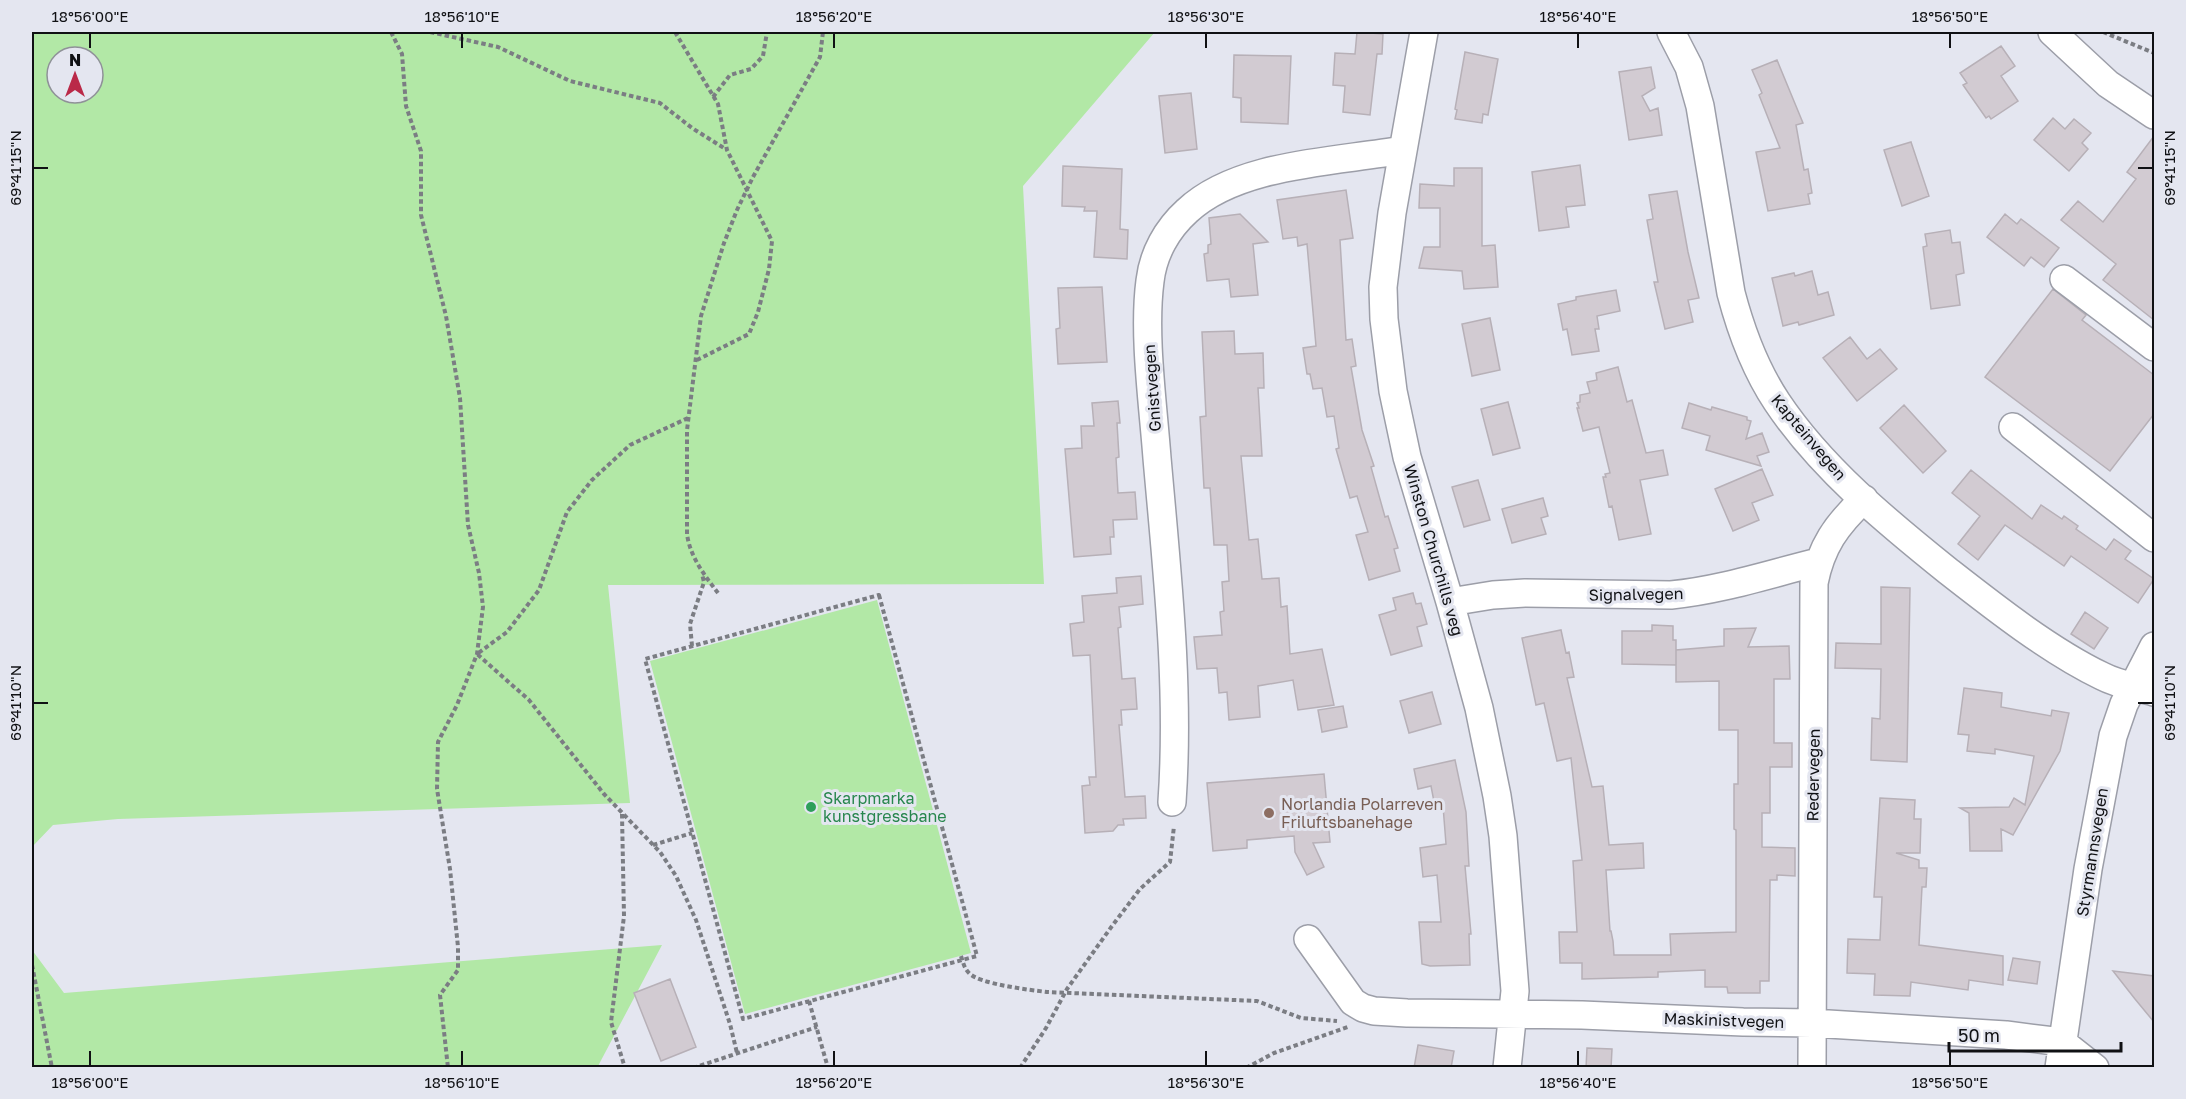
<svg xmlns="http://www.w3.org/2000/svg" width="2186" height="1099" viewBox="0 0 2186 1099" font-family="'Golos Text',sans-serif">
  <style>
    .green { fill: #b2e8a6; fill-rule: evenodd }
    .building { fill: #d2cbd2; stroke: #b7b0b7; stroke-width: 1.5 }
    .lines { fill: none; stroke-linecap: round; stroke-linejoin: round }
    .minor-casing { stroke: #9c9ea8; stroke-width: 30 }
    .path { stroke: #7b7d83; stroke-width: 4; stroke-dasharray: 4.5 3; stroke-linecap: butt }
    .minor { stroke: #fff; stroke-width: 27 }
    .ticks { fill: none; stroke: #101114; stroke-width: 2 }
    .leisure-dot { fill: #2e9e5b; stroke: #e4e6f0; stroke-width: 2 }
    .education-dot { fill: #8d6e63; stroke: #e4e6f0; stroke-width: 2 }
    .labels { text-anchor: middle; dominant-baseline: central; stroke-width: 6; stroke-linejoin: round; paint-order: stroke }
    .street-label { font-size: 16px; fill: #101114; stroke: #e4e6f0 }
    .leisure-label { font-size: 16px; fill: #27864d; stroke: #e4e6f0; text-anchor: start }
    .education-label { font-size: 16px; fill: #785e54; stroke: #e4e6f0; text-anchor: start }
    .neatline { fill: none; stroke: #101114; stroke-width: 2 }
    .ticks-label { font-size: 15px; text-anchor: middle; fill: #101114 }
  </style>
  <rect width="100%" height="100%" fill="#e4e6f0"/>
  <path class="green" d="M32,32H1155L1023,186L1044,584L608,585L630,803L118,819L53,825L32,847ZM57,57H93V93H57Z
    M877,600L971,953L745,1014L650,661Z
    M662,945L597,1068L32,1067V950L64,993Z"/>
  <path class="building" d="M1357,32L1383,34L1382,54H1377L1370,115L1343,112L1345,86L1333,85L1335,53L1355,54Z
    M2001,46L2015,66L2001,76L2018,101L1991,119L1989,116L1986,118L1963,85L1967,83L1960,73Z
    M1465,52L1498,59L1488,115L1483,114L1482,123L1455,119L1457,110L1455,109Z
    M1234,55L1291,56L1288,124L1241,122V98L1233,97Z
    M1777,60L1803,123L1796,125L1804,170L1808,169L1812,193L1808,194L1810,204L1768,211L1756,152L1780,148L1759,95L1762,93L1752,70Z
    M1651,67L1655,88L1642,96L1650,111L1658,108L1662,135L1629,140L1619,72Z
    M1191,93L1197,149L1165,153L1159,96Z
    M2053,118L2065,129L2074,119L2091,133L2082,143L2088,149L2069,171L2034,140Z
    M2154,136V320L2103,280L2116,264L2061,220L2078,201L2103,222L2136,179L2127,172Z
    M1911,142L1929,196L1902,206L1884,150Z
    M1580,165L1585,205L1566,207L1569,227L1539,231L1532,172Z
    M1063,166L1122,169L1120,229L1128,230L1127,259L1094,257L1097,211H1084L1085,207L1062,206Z
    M1454,168H1482V246L1495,245L1498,287L1464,289L1462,271L1419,268L1424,247H1440V208H1419L1420,184L1454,186Z
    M1346,190L1353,238L1340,240L1346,340L1352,339L1356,366L1351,367L1362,430L1374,466L1371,467L1385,517L1388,516L1398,548L1394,549L1400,571L1369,580L1356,535L1368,532L1357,496L1350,498L1336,449L1339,448L1334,416L1327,417L1322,388L1313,389L1310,374H1307L1303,348L1316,346L1307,244L1298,246L1297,237L1283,239L1277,200Z
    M1677,191L1688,252L1699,298L1688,300L1693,322L1665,329L1654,282H1658L1647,220L1653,219L1649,195Z
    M1240,214L1268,242L1253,244L1258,295L1231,297L1229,279L1207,281L1204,254L1208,253V245L1211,244L1209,218Z
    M2005,214L2017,224L2021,219L2059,248L2044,267L2031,257L2024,266L1987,237Z
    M1950,230L1952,243L1960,242L1964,273L1956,275L1960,305L1931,309L1923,247L1927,246L1925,234Z
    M1812,271L1818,295L1828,292L1834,315L1799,325L1798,322L1783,326L1772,278L1794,273L1795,276Z
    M1102,287L1107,362L1058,364L1056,329L1060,328L1058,288Z
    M2053,289L2086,315L2082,320L2154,375V414L2110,471L1985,377Z
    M1616,290L1620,311L1597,316L1599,329H1595L1599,351L1572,355L1567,329L1563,330L1558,304L1576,300V297Z
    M1490,318L1500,370L1472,376L1462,324Z
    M1234,331L1235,354L1263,353L1264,388H1258L1262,456H1241L1249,540L1258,539L1262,579L1279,578L1281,607L1287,606L1290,654L1322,649L1334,705L1298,710L1293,680L1258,686L1260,717L1229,720L1227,692L1219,693L1217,668L1197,669L1194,637L1222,635L1220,612L1224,611L1222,582L1229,581L1227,545H1214L1210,488H1204L1200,417L1206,416L1202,332Z
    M1850,337L1867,359L1880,349L1897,369L1857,401L1823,358Z
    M1618,367L1627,402L1632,400L1646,453L1663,450L1668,475L1640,480L1651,534L1619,540L1612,506L1609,507L1603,477H1606L1605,474L1610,473L1599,427L1583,431L1577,408H1579L1577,403L1580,402V395L1590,393L1587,382L1597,380L1596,373Z
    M1118,401L1120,423H1117L1119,457L1116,458L1118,493L1135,492L1137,519L1113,520L1114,537H1110L1111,554L1074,557L1065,449L1082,448L1081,426H1094L1092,403Z
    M1508,402L1520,448L1493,455L1481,409Z
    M1689,403L1711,410L1712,407L1747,417V420L1751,421L1746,439L1762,433L1769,452L1757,456L1761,466L1706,450L1710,436L1682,428Z
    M1904,405L1946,451L1923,473L1880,428Z
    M1762,469L1773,495L1752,503L1759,520L1733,531L1715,489Z
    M1971,470L2032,519L2041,505L2062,519L2064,516L2078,526L2076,529L2106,550L2114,539L2131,551L2125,559L2154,579L2138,603L2071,556L2064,566L2005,525L1978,560L1958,544L1980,516L1952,493Z
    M1478,480L1490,520L1464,527L1452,487Z
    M1543,498L1548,516L1541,518L1546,534L1512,543L1502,509Z
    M1141,576L1143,604L1119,607L1121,627L1118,628L1122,679L1135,678L1137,709L1121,710L1122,725H1119L1125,797L1145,796L1146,818L1123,819L1124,825H1118L1113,831L1085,833L1082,786L1090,785L1089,777H1096L1090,655L1073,656L1070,624L1084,622L1082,596L1117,593L1116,578Z
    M1881,587L1910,588L1907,762L1871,760L1872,718L1880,719L1881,669L1835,668L1836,643L1881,644Z
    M1413,593L1416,604L1421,603L1427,624L1417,627L1422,646L1391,655L1379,615L1396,610L1393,598Z
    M2085,612L2108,628L2094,649L2071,634Z
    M1652,625L1673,626V640H1676V665L1622,664V631H1652Z
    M1756,628L1748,647L1789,646L1790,679H1774V743H1792V767H1770V813H1762V847L1795,848V876L1777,875V880H1770L1769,981H1760V993H1728L1727,987H1705V970L1658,972V977L1582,979V963H1560L1559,932H1577L1573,861L1582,860L1571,758L1557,761L1544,703L1536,705L1522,638L1561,630L1566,653L1569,652L1574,677L1567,678L1592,787L1603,786L1609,845L1643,843L1644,868L1606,870L1610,931H1611L1613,941L1614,955H1671L1670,934L1736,932V830L1734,829V784H1738V730H1719V681L1676,682V650L1724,646V629Z
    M1964,688L2002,693L2001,707L2051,716L2052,710L2069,713L2060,751L2013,835L2001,829L2002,851H1970L1969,813L1960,808L2009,807L2014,798L2025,805L2034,756L1995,749V754L1967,751L1969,735L1958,734Z
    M1432,692L1441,724L1409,733L1400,701Z
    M1343,706L1347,727L1322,732L1318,710Z
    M1455,760L1466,812L1469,866H1465L1471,934H1469L1470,965L1430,966L1422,964L1419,922H1441L1437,875L1423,877L1420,848L1446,844L1443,806L1435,807L1431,786L1418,789L1414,769Z
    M1324,774L1330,842L1313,843L1324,867L1307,875L1295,852L1294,836L1247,840V848L1213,851L1207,783Z
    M1880,798L1915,800L1914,819H1921L1920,853H1896L1919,860V868H1927L1926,887H1922L1919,945L2003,956V985L1969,980L1968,990L1911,982L1910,996L1874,995L1875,974L1847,973L1848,939L1880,940L1882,897H1874Z
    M2013,958L2040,962L2037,984L2008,980Z
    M2113,971L2154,976V1022L2135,999Z
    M670,979L696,1047L661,1061L634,993Z
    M1418,1045L1454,1051L1451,1068H1414Z
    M1587,1048L1612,1049L1611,1068H1586Z"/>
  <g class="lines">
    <g class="minor-casing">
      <path id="minor" d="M1424,32L1392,213L1383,287L1384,319L1393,391L1407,457L1450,602L1479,708L1497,796L1503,836L1515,991L1507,1068
        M1671,32L1689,67L1700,106L1731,293C1741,331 1755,369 1777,402C1821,468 1887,522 1948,571C1994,607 2050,651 2102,676C2119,685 2137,687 2154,692
        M2052,32L2108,84L2154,115
        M2064,279L2154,347
        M2013,427L2154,538
        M1450,602L1493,595L1525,593L1671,595C1722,590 1769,574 1818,562
        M1172,802C1180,687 1167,572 1157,458C1153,404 1143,334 1150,281C1153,254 1167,229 1187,211C1238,163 1336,162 1402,150
        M1308,939L1353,1002L1363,1008L1374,1011L1407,1013L1582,1015L1743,1022L1812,1023L2006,1035L2062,1042L2095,1068
        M1812,1068L1814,583C1821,547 1836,525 1864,499
        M2059,1068L2088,869L2113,736L2124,704L2154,646"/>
    </g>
    <path class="path" d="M391,32L402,54L406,106L421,151V215L446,316L460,398L468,525L479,573L483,607L477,654L457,705L438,742L437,789L450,869L458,947V970L440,995L448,1068
      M430,32L498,47L570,81L660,103L692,128L727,150
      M675,32L718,104L727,150L772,241L769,269L758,312L749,334L697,360
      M2103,32L2154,53
      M713,97L730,75L751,69L763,56L767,32
      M688,418L630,445L592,480L567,512L539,590L507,632L477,654L529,700L604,794L660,852L676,876L696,920L730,1024L737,1053
      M718,593C705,576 690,557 687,534V430L701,316L724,243L737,210L753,177L820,57L823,32
      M879,595L977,956L743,1019L645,659Z
      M692,646L690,624L704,582L702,574
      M622,814L624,916L611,1022L625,1068
      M653,845L692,833
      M961,956C963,962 964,968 969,973C979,984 1030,990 1047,992L1257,1001L1301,1018L1337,1021
      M32,965L52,1068
      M809,1001L828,1068
      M693,1068L817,1027
      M1020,1068L1046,1028L1067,989L1112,926L1140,889L1170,862L1174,826
      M1246,1068L1274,1053L1348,1027"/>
    <use href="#minor" class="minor"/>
  </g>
  <path class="ticks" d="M90,33V48M462,33V48M834,33V48M1206,33V48M1578,33V48M1950,33V48M33,168H48M2138,168H2153M33,703H48M2138,703H2153M90,1051V1066M462,1051V1066M834,1051V1066M1206,1051V1066M1578,1051V1066M1950,1051V1066"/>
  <circle class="leisure-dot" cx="811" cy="807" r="6"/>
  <circle class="education-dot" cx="1269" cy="813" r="6"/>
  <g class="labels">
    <g class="street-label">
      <text transform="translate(1152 388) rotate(-94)">Gnistvegen</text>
      <text transform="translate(1809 437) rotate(50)">Kapteinvegen</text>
      <text transform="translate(1434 550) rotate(74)">Winston Churchills veg</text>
      <text transform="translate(1636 594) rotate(-1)">Signalvegen</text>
      <text transform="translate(1813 775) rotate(-89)">Redervegen</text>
      <text transform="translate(2092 852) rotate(-81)">Styrmannsvegen</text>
      <text transform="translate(1724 1020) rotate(2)">Maskinistvegen</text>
    </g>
    <g class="leisure-label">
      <text x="823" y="798">Skarpmarka<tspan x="823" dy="18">kunstgressbane</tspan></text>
    </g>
    <g class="education-label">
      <text x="1281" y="804">Norlandia Polarreven<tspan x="1281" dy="18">Friluftsbanehage</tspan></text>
    </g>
  </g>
  <rect width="2186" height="1099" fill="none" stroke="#e4e6f0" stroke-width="66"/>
  <g transform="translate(75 75)"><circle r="28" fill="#e4e6f0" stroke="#8f9198" stroke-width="1.5"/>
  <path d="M0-4.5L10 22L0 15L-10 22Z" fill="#ba2948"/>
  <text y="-9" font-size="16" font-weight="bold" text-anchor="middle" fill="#101114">N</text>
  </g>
  <path d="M1949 1042v9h172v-9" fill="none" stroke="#101114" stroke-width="3"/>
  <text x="1958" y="1042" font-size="18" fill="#101114" stroke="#e4e6f0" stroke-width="4.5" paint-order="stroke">50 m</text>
  <rect x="33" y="33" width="2120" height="1033" class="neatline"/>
  <g class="ticks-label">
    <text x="90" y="22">18°56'00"E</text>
    <text x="462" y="22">18°56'10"E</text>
    <text x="834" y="22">18°56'20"E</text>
    <text x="1206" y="22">18°56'30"E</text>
    <text x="1578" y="22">18°56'40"E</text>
    <text x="1950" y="22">18°56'50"E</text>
    <text transform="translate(16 168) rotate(-90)" y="5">69°41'15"N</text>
    <text transform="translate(2170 168) rotate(-90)" y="5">69°41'15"N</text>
    <text transform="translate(16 703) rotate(-90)" y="5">69°41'10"N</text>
    <text transform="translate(2170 703) rotate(-90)" y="5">69°41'10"N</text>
    <text x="90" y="1088">18°56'00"E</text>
    <text x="462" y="1088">18°56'10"E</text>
    <text x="834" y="1088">18°56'20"E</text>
    <text x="1206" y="1088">18°56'30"E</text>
    <text x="1578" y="1088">18°56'40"E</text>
    <text x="1950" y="1088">18°56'50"E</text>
  </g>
</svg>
